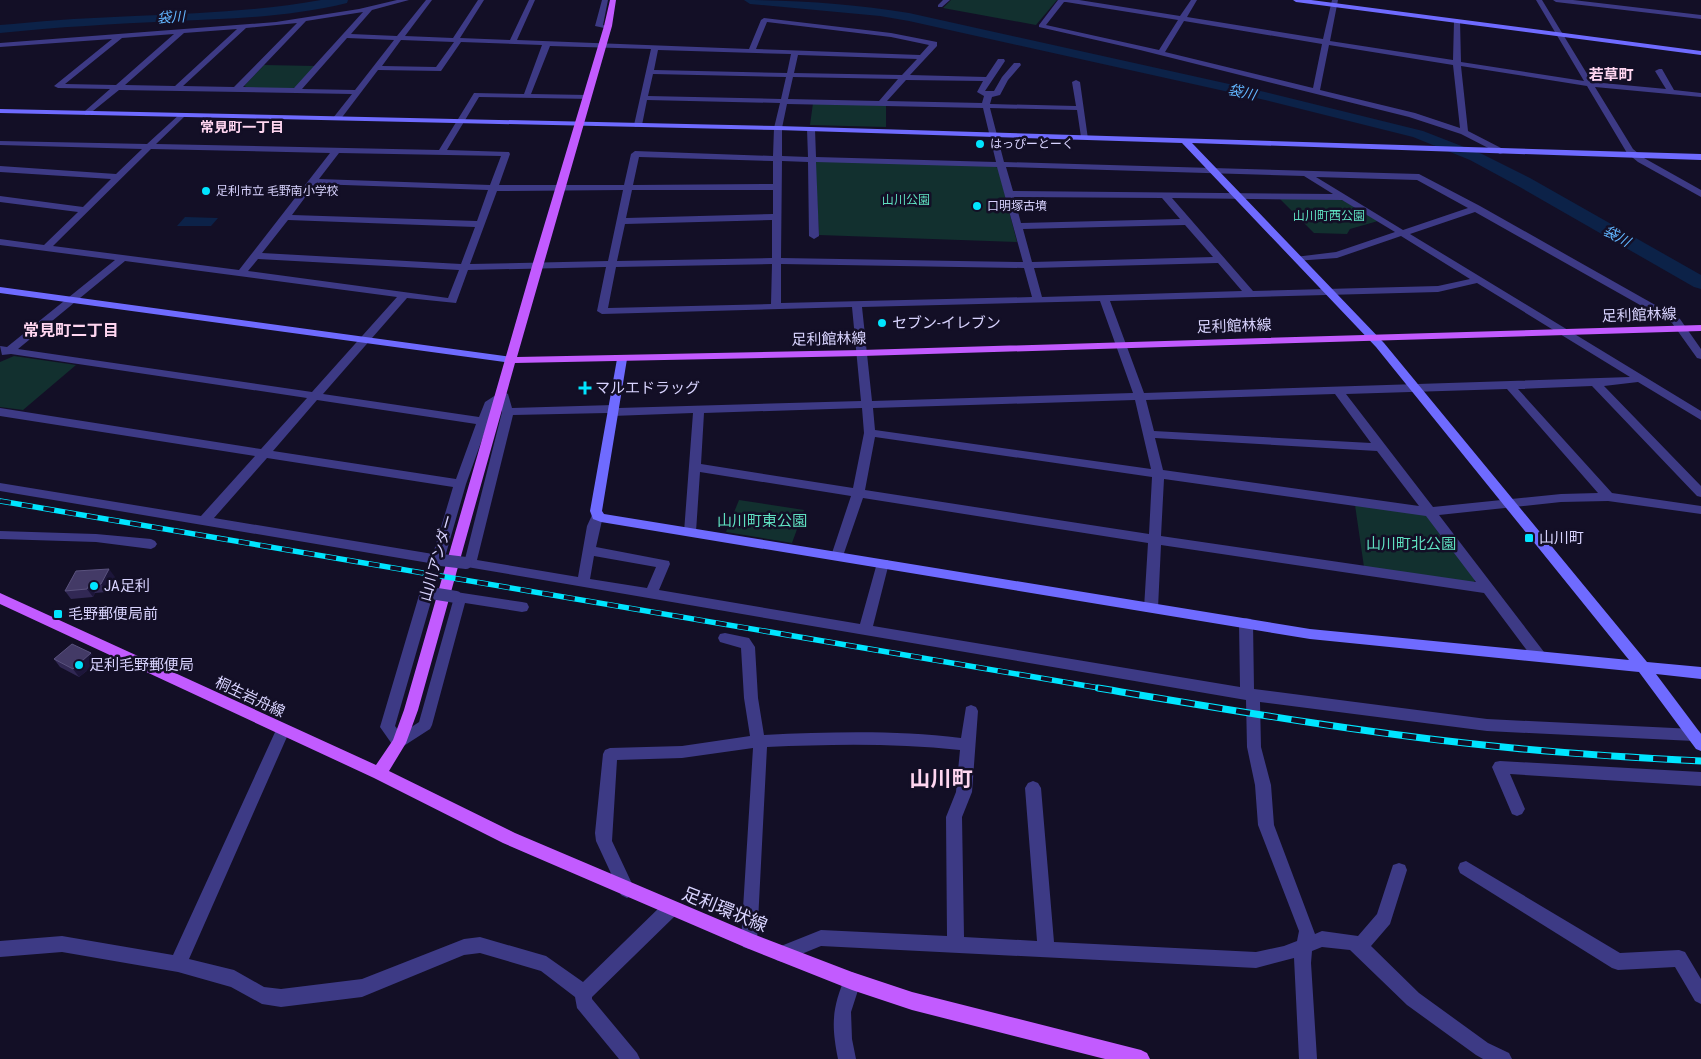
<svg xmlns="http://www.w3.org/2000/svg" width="1701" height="1059" viewBox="0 0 1701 1059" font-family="'Roboto Condensed','Noto Sans JP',sans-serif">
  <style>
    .green { fill: #12302f }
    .water { fill: #0c2248 }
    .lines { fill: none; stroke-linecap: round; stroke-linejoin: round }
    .river { fill: #0c2248; fill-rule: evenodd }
    .street { fill: #3d3a85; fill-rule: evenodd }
    .secondary { fill: #6f6bff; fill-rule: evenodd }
    .primary { fill: #c25bff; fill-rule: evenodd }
    .rail-far1-casing { stroke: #00e5ff; stroke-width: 5.5 }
    .rail-casing { stroke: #00e5ff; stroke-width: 7 }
    .rail-far1 { stroke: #130f26; stroke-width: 4; stroke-dasharray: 11; stroke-linecap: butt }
    .rail { stroke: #130f26; stroke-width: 5; stroke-dasharray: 14; stroke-linecap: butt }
    .street-bridge { stroke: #3d3a85; stroke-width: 12 }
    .wall { fill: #312854 }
    .shaded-wall { fill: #1d163a }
    .building { fill: #433a66; stroke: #5a527e }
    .poi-dot { fill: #00e5ff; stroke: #130f26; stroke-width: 2 }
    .labels { text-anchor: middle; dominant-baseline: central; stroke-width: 5; stroke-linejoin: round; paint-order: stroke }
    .far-poi-label { font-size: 12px; fill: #d9d4ff; stroke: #130f26; text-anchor: start }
    .far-park-label { font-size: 12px; fill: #5fe0c0; stroke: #130f26 }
    .far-water-label { font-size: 14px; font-style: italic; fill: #62b6ff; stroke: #130f26 }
    .far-neighbourhood-label { font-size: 14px; font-weight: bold; fill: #ffd6f0; stroke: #130f26 }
    .far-quarter-label { font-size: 15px; font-weight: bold; fill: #ffd6f0; stroke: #130f26 }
    .street-label { font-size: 15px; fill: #d9d4ff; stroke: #130f26 }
    .poi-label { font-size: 15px; fill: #d9d4ff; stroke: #130f26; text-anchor: start }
    .park-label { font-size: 15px; fill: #5fe0c0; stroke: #130f26 }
    .neighbourhood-label { font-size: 16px; font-weight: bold; fill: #ffd6f0; stroke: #130f26 }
    .near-street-label { font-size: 18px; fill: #d9d4ff; stroke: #130f26 }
    .near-quarter-label { font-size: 21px; font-weight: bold; fill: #ffd6f0; stroke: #130f26 }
  </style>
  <rect width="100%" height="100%" fill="#130f26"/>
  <path class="green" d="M951,0H1057L1036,25L943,8Z
    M264,65L315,66L297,87L290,89L248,88L244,86Z
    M813,103L886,104V127L810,125Z
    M815,160L992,165L998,168L1017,242L819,235Z
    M1280,199H1337L1345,201L1378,221L1350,229L1347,234L1314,233Z
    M14,356L76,365L23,410L0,407V362Z
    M739,500L804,510L792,543L726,532Z
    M1355,505L1426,515L1476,578L1473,584L1364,567Z"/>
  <path class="water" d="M185,217L218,218L211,226H177Z"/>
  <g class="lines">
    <path class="river" d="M321,0H348L347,3C290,17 230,19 172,21C114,24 57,27 0,33V25L13,24C115,13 220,18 321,0Z
      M744,0C799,0 854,4 909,13L1265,92L1423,131L1482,154L1530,178L1701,275V289L1694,287L1518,186L1470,160L1413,137L1265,100L909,21L880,16L750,4Z"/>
    <path class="street" d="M397,0H409L372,10L351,34L397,36L426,0H432L405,36L453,38L478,0H484L460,38L510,40L529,0H535L517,40L749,49L761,20L764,18L891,33L937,42V46L910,75L986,77L998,59H1004L1005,61L985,91H994L1002,77L1014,63H1020L1021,65L1008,80L1000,95L992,97L990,104L1076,106L1072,82L1076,80L1080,82L1088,139L1081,137L1077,110L990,108L1004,162L1419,174L1480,206L1680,319L1701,349V359L1697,358L1672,323L1475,212L1410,234L1701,411V420L1638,382L1604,386L1701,486V497L1697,496L1592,386L1518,389L1612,493L1701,506V514L1608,501L1561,502L1439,515L1544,652L1546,656L1544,660L1539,661L1534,660L1484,593L1161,545L1158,608L1156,612H1146L1144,608L1148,543L863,498L843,556L842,559H832L831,556L851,496L700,472L696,532L694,535H686L684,532L693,413L612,416L607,413L513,415L477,560L578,577L587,526L593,513L597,512L603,516L596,547L669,561L670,564L659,590L860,624L877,563L878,560H888L889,563L873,626L1240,687L1239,623L1241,619L1246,618L1251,619L1253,623L1254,689L1487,719L1694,729L1699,731L1701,734L1699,739L1694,741L1487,731L1260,702L1261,747L1271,785L1274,825L1315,934L1322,931L1358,936L1377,914L1393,865L1399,863L1405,865L1407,870L1390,924L1371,946L1419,993L1488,1043L1509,1053L1512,1059H1483L1476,1055L1407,1005L1350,950L1322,947L1312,951L1311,963L1317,1059H1299L1294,958L1256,968L821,946L782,962L776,960L773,954L776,948L821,930L947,936L946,817L956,792L960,750C895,743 832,744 767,747L757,941L755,947L749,949L743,947L741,941L753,748L682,758L617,760L612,841L635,890L633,895L627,898L621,895L596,841L595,833L603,754L605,750L610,748L682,746L750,736L744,698L741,648L720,642L718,638L720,634L725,633L749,638L755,647L758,698L764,735C831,732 895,730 961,738L966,707L971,705L976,707L978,711L972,792L962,817L964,937L1037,941L1025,788L1028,783L1033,781L1038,783L1041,788L1054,942L1256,952L1284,946L1297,941L1299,931L1258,825L1255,785L1247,747L1246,700L461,566L460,563L465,559L502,412L499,402L494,406L466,484L445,557L447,560L446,563L441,565L0,491V483L201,516L255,456L0,416V408L261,449L307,398L11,354L2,355L0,346L7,347L115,260L0,245V239L44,245L78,212L0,202V196L83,207L111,179L0,172V166L116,174L142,149L0,145V141L147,144L181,113H184V117L156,144L439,150L474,93L524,94L542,45L461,42L441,71L378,70L340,120H337L333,118L352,94L119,90L88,115H85V111L110,89L58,88L54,86L112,39L0,47V43L276,22L359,9ZM363,12L294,88L243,87L306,21ZM767,22L891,37L929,45L920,55L756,49ZM297,23L234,87L183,86L246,28ZM237,29L175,86L125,85L184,33ZM174,34L116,85L65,84L122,38ZM347,38L394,40L355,90L302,89ZM401,40L454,42L436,67L382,66ZM550,46L651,49L634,125L635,127L642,125L647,100L780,103L774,128L773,156L635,151L631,154L624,185H499L510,154L509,152L447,150L479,97L591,99V95H588L531,94ZM658,50L791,54L787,73L654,70ZM798,55L917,59L902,75L794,73ZM653,74L786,77L781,99L648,96ZM793,77L898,79L879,101L788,99ZM906,80L983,81L977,92L984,96L982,103L887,101ZM787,104L983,108L996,162L816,157L815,129L811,127L807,129L808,157L782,156V128ZM151,149L330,153L239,270L53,246ZM339,153L501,156L490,185L319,179ZM639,157L773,161V184L633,185ZM782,161L808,162L809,236L814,239L819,236L816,162L997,167L1023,262L781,258ZM1006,167L1304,176L1333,194L1013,191ZM1316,177L1417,180L1468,208L1403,230ZM315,184L488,190L477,221L292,215ZM623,190L608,261L470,264L497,191ZM632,190H773V214L626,218ZM1014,197L1162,198L1180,219L1021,223ZM1172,198L1342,200L1395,232L1336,252L1295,257V261L1337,258L1401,236L1470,279L1438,286L1253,291ZM288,220L475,227L461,264L262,253ZM772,220V258L617,261L625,224ZM1185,225L1213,257L1032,262L1023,229ZM258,259L459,270L448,298L248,271ZM125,261L397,297L312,392L18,349ZM1218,263L1242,291L1042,297L1034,268ZM772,264L771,304L608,308L616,267ZM781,264L1024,268L1032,297L781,303ZM606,267L597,311L602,314L852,307L861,401L618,408L613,405L512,408L508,394L502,391L485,402L479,417L323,394L407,298L456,303L468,270ZM1477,283L1630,377L1144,393L1110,301L1438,292ZM1100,301L1133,393L872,401L862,307ZM1507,389L1598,493L1561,494L1433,507L1346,394ZM1335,394L1371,443L1154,431L1146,400ZM317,400L476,424L456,479L273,451ZM1135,400L1151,469L875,430L873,408ZM862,408L864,433L853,488L701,464L704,413ZM875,437L1152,477L1149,534L865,490ZM1155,438L1377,451L1419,506L1163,470ZM267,458L453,487L433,554L214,518ZM1164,479L1426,516L1476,582L1161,536ZM594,556L656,567L647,588L590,579Z
      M602,0H608L603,25L609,27V29L595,26Z
      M943,0H950L942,7H938V5Z
      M1058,0H1079L1180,16L1191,0H1197L1187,17L1323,39L1332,0H1338L1330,41L1453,60L1454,21L1457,19L1460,21L1461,62L1584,81L1536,0H1542L1592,82L1666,89L1655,71L1659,69H1662L1674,90L1701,93V97L1595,87L1633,149L1644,158L1701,190V197L1638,162L1627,153L1587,86L1461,66L1468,131L1503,149V153L1500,154L1461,134L1409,117L1140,50L1039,27V25ZM1064,2H1066L1178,20L1159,50L1046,25ZM1184,21L1322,44L1313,88L1165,52ZM1329,45L1453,65L1460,128L1415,113L1320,90Z
      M1553,0H1573L1701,15V19L1556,2Z
      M0,531L96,534L151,539L155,541L157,544L155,547L151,549L96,542L0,539Z
      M427,587L436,590L438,593L432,598L395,726L401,734L419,722L453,601L449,597L451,593L456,592L522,602L527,603L529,607L527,611L522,612L465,603L432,725L430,729L399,749L394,747L380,727L420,592L422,589Z
      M283,724L288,726L290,730L189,959L234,970L264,987L281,989L362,979L464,939L480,937L546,956L583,982L664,903L670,901L676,903L678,909L676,915L592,997V999L637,1053L640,1059H619L577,1008L575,997L541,971L480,953L464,955L362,997L281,1007L262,1004L231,987L178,972L62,952L0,957V941L62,936L173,955L276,730L278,726Z
      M1500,761L1701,772V786L1510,774L1525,809L1522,814L1517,816L1512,814L1492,767L1495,762Z
      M1466,861L1620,953L1679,950L1685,952L1701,979V1004L1695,1001L1675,967L1618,970L1612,968L1460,873L1458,868L1460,863Z
      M852,972L858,975L861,981L851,1012L852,1039L856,1059H838C831,1024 832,1008 846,975Z"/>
    <path class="secondary" d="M1293,0H1311L1701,51V55L1296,2Z
      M0,109L778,126L1701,154V160L1192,143L1384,343L1647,662L1701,667V679L1656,674L1701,734V751L1696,749L1639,672L1310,639L601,522L593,519L590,511L617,359L622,356L627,359L602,511L604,514L1310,629L1629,660L1376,347L1182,143L778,130L0,113Z
      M0,287L511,357L516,360L511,363L0,293Z"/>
    <path class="primary" d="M610,0H616L612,26L517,357L862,350L1701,325V331L862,356L515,363L418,710L406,743L389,771L515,833L753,934L852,972L912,992L1141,1050L1147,1053L1150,1059H1105L912,1010L852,990L749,949L503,843L374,778L0,604V593L376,765L393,740L404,710L532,266L604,26Z"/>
    <g class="rail-far1-casing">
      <path id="rail-far1" d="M0,501L1105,689"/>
    </g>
    <g class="rail-casing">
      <path id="rail" d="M1098,688C1236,711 1374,735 1513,748C1575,754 1638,758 1701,761"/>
    </g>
    <use href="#rail-far1" class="rail-far1"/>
    <use href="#rail" class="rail"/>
    <path class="street-bridge" d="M441,560L466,563
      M431,593L456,597"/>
  </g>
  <path class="wall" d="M115,577L107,592L95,593L93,597L71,599L65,591Z
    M54,659L98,662L79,677L60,667Z"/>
  <path class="shaded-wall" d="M109,569L115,577L107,592L101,584Z
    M89,585L95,593L93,597L87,589Z
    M91,653L98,662L79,677L73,669Z"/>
  <path class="building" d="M109,569L101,584L89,585L87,589L65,591L76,571Z
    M72,644L91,653L73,669L54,659Z"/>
  <g class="poi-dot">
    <circle cx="980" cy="144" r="5"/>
    <circle cx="206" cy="191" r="5"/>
    <circle cx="977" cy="206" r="5"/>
    <circle cx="882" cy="323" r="5"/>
    <path d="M582.5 380.5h5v5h5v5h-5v5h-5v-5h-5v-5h5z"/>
    <rect x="1524" y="533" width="10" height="10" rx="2.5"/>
    <circle cx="94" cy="586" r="5"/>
    <rect x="53" y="609" width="10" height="10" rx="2.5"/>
    <circle cx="79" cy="665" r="5"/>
  </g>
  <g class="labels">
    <g class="far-poi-label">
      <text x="990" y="144">はっぴーとーく</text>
      <text x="216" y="191">足利市立 毛野南小学校</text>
      <text x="987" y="206">口明塚古墳</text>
    </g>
    <g class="far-park-label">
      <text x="906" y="200">山川公園</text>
      <text x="1329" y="216">山川町西公園</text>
    </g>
    <g class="far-water-label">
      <text transform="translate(171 17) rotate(-3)">袋川</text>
      <text transform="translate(1242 92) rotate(13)">袋川</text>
      <text transform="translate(1617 236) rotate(29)">袋川</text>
    </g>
    <g class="far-neighbourhood-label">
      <text x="242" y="127">常見町一丁目</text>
    </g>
    <g class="far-quarter-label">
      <text x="1611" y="75">若草町</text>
    </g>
    <g class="street-label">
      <text transform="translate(1639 315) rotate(-2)">足利館林線</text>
      <text transform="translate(1234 326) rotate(-2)">足利館林線</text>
      <text transform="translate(829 339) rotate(-1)">足利館林線</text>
      <text transform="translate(437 558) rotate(-74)">山川アンダー</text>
      <text transform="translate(250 697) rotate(25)">桐生岩舟線</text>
    </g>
    <g class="poi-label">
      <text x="892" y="323">セブン-イレブン</text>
      <text x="595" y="388">マルエドラッグ</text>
      <text x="1539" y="538">山川町</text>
      <text x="104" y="586">JA足利</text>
      <text x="68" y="614">毛野郵便局前</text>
      <text x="89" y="665">足利毛野郵便局</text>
    </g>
    <g class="park-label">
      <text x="762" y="521">山川町東公園</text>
      <text x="1411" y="544">山川町北公園</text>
    </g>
    <g class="neighbourhood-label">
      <text x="71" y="330">常見町二丁目</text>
    </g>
    <g class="near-street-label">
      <text transform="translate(725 909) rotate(22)">足利環状線</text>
    </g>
    <g class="near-quarter-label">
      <text x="941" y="779">山川町</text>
    </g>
  </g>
</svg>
